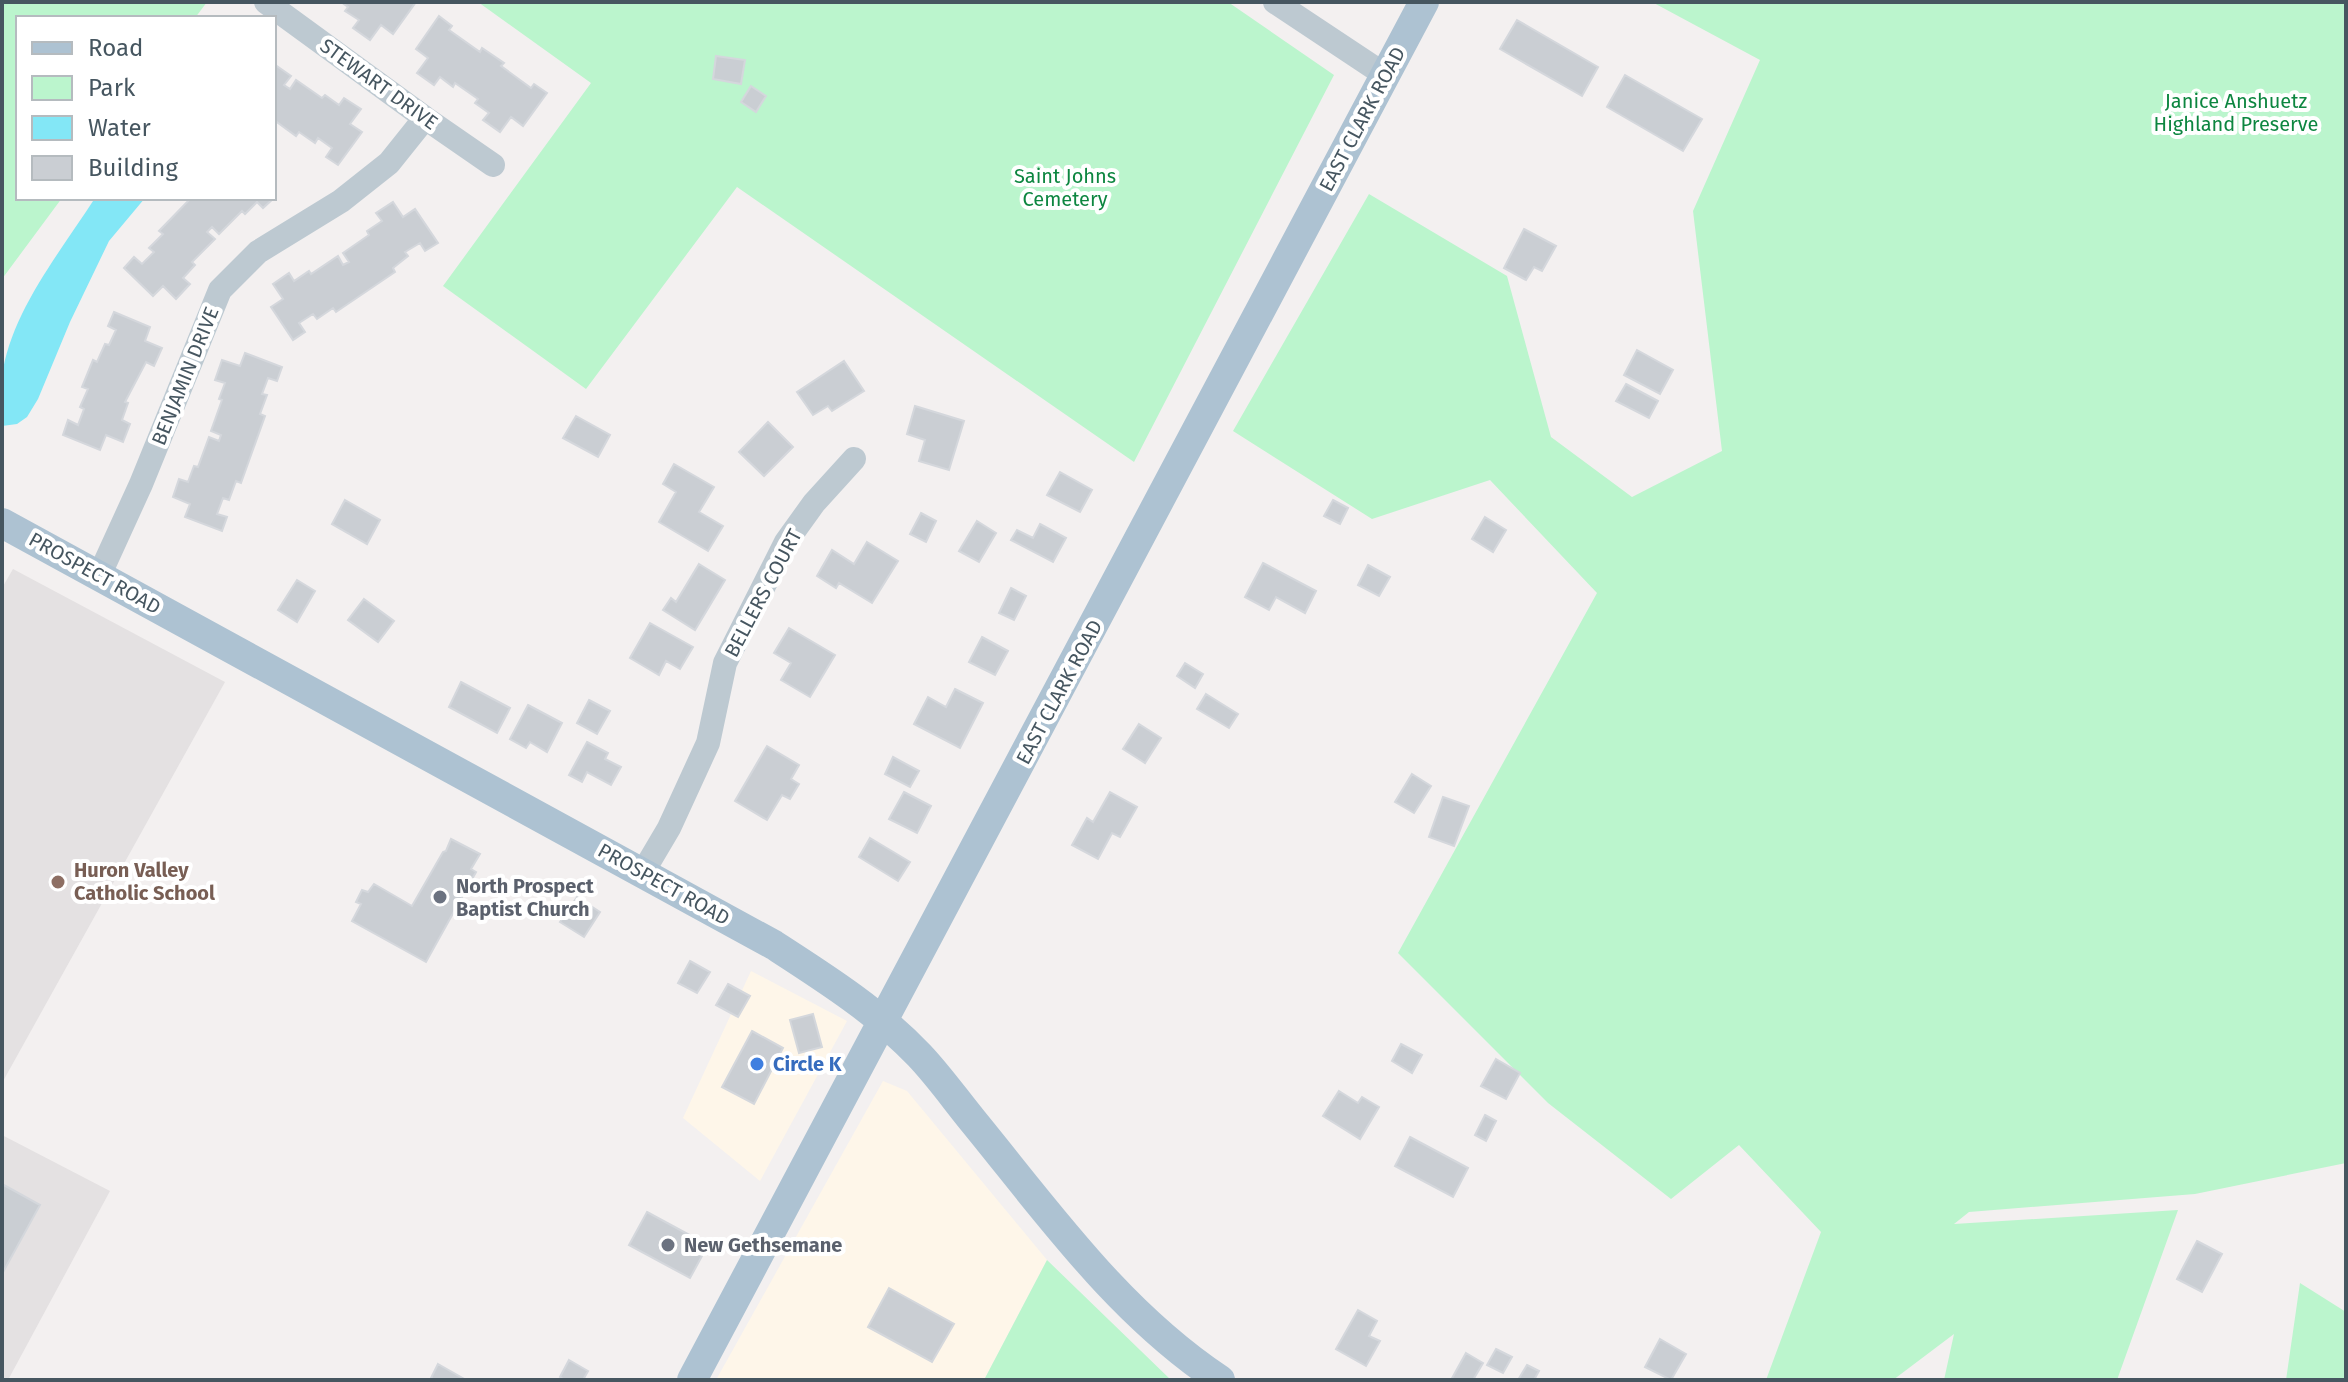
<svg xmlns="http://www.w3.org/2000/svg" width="2348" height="1382" viewBox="0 0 2348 1382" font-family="'Fira Sans',sans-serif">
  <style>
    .commercial { fill: #fef6e9 }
    .education { fill: #e4e1e2 }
    .green { fill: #bbf5cd }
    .water { fill: #83e7f6 }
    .building { fill: #caced3; stroke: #d4d7dc; stroke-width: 2 }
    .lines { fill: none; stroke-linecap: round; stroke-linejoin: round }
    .minor { stroke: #bdc9d1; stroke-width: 24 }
    .major { stroke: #adc2d2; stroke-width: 30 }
    .education-dot { fill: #8d6e63; stroke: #fff; stroke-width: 3 }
    .worship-dot { fill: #6b7280; stroke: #fff; stroke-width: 3 }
    .shop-dot { fill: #3f7fe0; stroke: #fff; stroke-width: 3 }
    .labels { text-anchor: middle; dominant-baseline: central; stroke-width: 8; stroke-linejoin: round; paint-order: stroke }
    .street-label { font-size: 20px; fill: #465660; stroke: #fff }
    .park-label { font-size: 20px; fill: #0d8640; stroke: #fff }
    .education-label { font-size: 20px; font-weight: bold; fill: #785e54; stroke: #fff; text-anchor: start }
    .worship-label { font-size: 20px; font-weight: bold; fill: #5b616d; stroke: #fff; text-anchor: start }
    .shop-label { font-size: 20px; font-weight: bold; fill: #366cbe; stroke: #fff; text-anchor: start }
  </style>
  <rect width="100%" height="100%" fill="#f3f0f0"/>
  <path class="commercial" d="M751,971L847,1021L760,1181L683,1118Z
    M883,1081L907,1091L1047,1260L984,1380H716Z"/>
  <path class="education" d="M13,569L225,682L2,1083V588Z
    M2,1135L110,1191L8,1380H2Z"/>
  <path class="green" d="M2,2H207L195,18H18V198H62L2,279Z
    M478,2H1228L1334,75L1134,462L737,187L586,389L443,286L591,83Z
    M1652,2H2346V1163L2195,1194L1969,1212L1954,1224L2178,1210L2117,1380H1944L1954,1334L1893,1380H1766L1821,1232L1739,1145L1671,1199L1548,1103L1398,953L1597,593L1490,480L1372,519L1233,431L1369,194L1507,276L1551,437L1632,497L1722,451L1693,211L1760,60Z
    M1047,1260L1171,1380H984Z
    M2300,1283L2346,1312V1380H2286Z"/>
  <path class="water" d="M95,198H145L109,241L70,322L38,399L27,417L17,424L2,426C2,410 0,393 2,377C10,313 61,251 95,198Z"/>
  <path class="building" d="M341,2H416L393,34L381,25L370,40L353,28L359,20L345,11L348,7Z
    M439,16L452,26L449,30L480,52L482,48L504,63L501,66L531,88L534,84L547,93L523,126L511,117L500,132L483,120L489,113L475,103L478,99L455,83L453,87L440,77L434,85L417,73L428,58L416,49Z
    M1517,20L1598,67L1582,96L1500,49Z
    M716,56L745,60L741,84L713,79Z
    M274,64L291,76L284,85L290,89L296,80L322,98L325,95L339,105L344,98L361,109L350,124L362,132L338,165L326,157L332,148L318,138L315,143L299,132L296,136L274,120Z
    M1625,75L1702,119L1683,151L1607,107Z
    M751,86L766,96L756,112L741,102Z
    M191,198H274L263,208L257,202L245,214L242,211L219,234L212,227L207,232L215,239L192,262L195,265L183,278L190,284L176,299L163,286L153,296L124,268L134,257L142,264L154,252L149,248L163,234L159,231Z
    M393,202L403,217L415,209L438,243L425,251L420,243L405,252L408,256L393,268L395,272L336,312L333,308L317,319L313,314L299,323L305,332L293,340L271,307L283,299L273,284L289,273L294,281L309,271L311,274L338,256L343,265L349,262L343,253L369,235L367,231L382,221L376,213Z
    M1524,229L1556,246L1542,271L1534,267L1526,280L1504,268Z
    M114,312L150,327L145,341L162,348L154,366L146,362L125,402L128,403L122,420L130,424L123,442L106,435L100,450L63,435L68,420L78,425L84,409L80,407L88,389L82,387L93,360L97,362L105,344L109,345L116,330L108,326Z
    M1637,350L1673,370L1660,394L1624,375Z
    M245,353L282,367L277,381L268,378L262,394L267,395L260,414L265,416L241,483L236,481L229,500L223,498L217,514L227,517L222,531L185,517L190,504L173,497L179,479L188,482L194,466L198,467L209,437L219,441L221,435L211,431L222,400L219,399L225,383L215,380L222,360L240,366Z
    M844,361L864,391L832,411L828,406L813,415L797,392Z
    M1626,384L1658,401L1649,418L1616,401Z
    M915,406L964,421L949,470L919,461L925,440L907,434Z
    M576,416L610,435L598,457L563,438Z
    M768,422L793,447L764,476L739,452Z
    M674,464L714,487L699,512L723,526L708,551L659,522L676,492L663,484Z
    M1060,472L1092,490L1080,512L1047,495Z
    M345,500L380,520L367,544L332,524Z
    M1333,500L1348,508L1340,524L1324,516Z
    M921,513L936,521L926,542L910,534Z
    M1485,517L1506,530L1493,552L1472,539Z
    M977,521L996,533L979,562L959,551Z
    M1040,524L1066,538L1053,562L1011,540L1017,530L1033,538Z
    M867,542L898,561L872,603L839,583L836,588L817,576L832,550L854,564Z
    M1263,563L1316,591L1305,613L1276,597L1269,610L1245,597Z
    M699,564L725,580L695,630L663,610L671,598L676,602Z
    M1368,565L1390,577L1379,596L1358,585Z
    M297,580L315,591L297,622L278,610Z
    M1011,588L1026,596L1014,620L999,613Z
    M364,599L394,621L378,642L348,620Z
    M650,623L693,647L680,669L666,661L659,675L630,658Z
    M789,628L835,655L810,697L781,680L791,663L774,653Z
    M982,637L1008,651L995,675L969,662Z
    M1185,663L1203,674L1195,688L1177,676Z
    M461,682L510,708L497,733L449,707Z
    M955,689L983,703L960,748L914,724L928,697L946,707Z
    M1206,694L1238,714L1229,728L1197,709Z
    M589,700L610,711L597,734L577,723Z
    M528,705L562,723L547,752L530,742L526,748L510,739Z
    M1139,724L1161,738L1145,763L1123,749Z
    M587,742L608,753L605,759L621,767L611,785L587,772L582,782L569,775Z
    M767,746L799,765L791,779L799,784L790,799L782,795L767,820L735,801Z
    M893,757L919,771L910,787L885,774Z
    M1412,774L1431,786L1414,813L1395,802Z
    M904,792L931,806L917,833L889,819Z
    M1110,792L1137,807L1120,837L1112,833L1098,859L1072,845L1087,818L1093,822Z
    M1443,797L1469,806L1454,846L1429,837Z
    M870,838L910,862L898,881L859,857Z
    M451,839L480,854L471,869L476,872L426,962L352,921L361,904L356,902L362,890L368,892L374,884L412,906L443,852L446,851Z
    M577,897L600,912L584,937L560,922Z
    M690,961L710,972L697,993L678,983Z
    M728,984L750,996L738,1017L716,1005Z
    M813,1014L822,1047L799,1053L790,1020Z
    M752,1031L783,1048L754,1104L722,1087Z
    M1401,1044L1422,1055L1412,1073L1392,1061Z
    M1496,1059L1520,1073L1506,1099L1481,1086Z
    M1339,1091L1358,1103L1362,1097L1379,1107L1360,1139L1323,1116Z
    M1485,1115L1496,1121L1486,1141L1475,1135Z
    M1410,1137L1468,1168L1453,1197L1395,1166Z
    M2,1184L40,1205L2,1274Z
    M647,1212L708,1245L690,1278L629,1245Z
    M2197,1241L2222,1254L2202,1292L2177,1279Z
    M889,1288L954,1324L932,1362L868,1327Z
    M1358,1310L1377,1321L1369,1336L1380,1341L1366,1366L1336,1349Z
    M1660,1339L1686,1354L1671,1380L1645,1367Z
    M1496,1349L1512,1357L1503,1373L1487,1365Z
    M1466,1353L1483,1363L1473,1380H1451Z
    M569,1360L588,1371L583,1380H565L560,1377Z
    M438,1364L466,1380H435L431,1378Z
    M1527,1365L1539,1371L1534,1380H1518Z"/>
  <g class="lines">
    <path class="minor" d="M266,2L425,118L493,165
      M1275,2L1385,75
      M99,576L141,484L220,290L258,252L341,201L389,163L425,118
      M643,872L669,828L708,743L725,663L786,542L814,503L854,459"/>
    <path class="major" d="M2,523L774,945C825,978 877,1011 919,1055C939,1076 955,1099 973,1121C1049,1214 1119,1313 1220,1380
      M692,1380L1424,2"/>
  </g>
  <circle class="education-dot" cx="58" cy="882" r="8"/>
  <g class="worship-dot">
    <circle cx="440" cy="897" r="8"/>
    <circle cx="668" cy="1245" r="8"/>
  </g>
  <circle class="shop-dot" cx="757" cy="1064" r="8"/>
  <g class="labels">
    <g class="street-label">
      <text transform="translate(379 84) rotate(36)">STEWART DRIVE</text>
      <text transform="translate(1362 119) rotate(-62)">EAST CLARK ROAD</text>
      <text transform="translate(185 376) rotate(-68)">BENJAMIN DRIVE</text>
      <text transform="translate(95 573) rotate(29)">PROSPECT ROAD</text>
      <text transform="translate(763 593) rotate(-62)">BELLERS COURT</text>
      <text transform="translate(1059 692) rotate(-62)">EAST CLARK ROAD</text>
      <text transform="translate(664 884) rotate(29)">PROSPECT ROAD</text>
    </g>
    <g class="park-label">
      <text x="2236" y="101">Janice Anshuetz<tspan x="2236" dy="23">Highland Preserve</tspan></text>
      <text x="1065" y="176">Saint Johns<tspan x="1065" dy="23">Cemetery</tspan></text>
    </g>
    <g class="education-label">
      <text x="74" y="870">Huron Valley<tspan x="74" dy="23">Catholic School</tspan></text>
    </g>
    <g class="worship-label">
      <text x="456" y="886">North Prospect<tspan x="456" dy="23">Baptist Church</tspan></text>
      <text x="684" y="1245">New Gethsemane</text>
    </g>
    <g class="shop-label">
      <text x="773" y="1064">Circle K</text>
    </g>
  </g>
  <rect width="2348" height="1382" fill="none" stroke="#465660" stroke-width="8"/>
  <rect x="16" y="16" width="260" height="184" fill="#ffffff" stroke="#b5bbbf" stroke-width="2"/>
  <rect x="32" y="42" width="40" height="12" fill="#adc2d2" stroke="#b5bbbf" stroke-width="2"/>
  <text x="88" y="56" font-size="24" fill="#465660">Road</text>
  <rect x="32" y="76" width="40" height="24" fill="#bbf5cd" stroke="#b5bbbf" stroke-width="2"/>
  <text x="88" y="96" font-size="24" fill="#465660">Park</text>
  <rect x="32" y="116" width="40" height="24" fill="#83e7f6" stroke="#b5bbbf" stroke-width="2"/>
  <text x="88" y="136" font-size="24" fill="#465660">Water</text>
  <rect x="32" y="156" width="40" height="24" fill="#caced3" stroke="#b5bbbf" stroke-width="2"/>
  <text x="88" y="176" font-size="24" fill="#465660">Building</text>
</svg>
